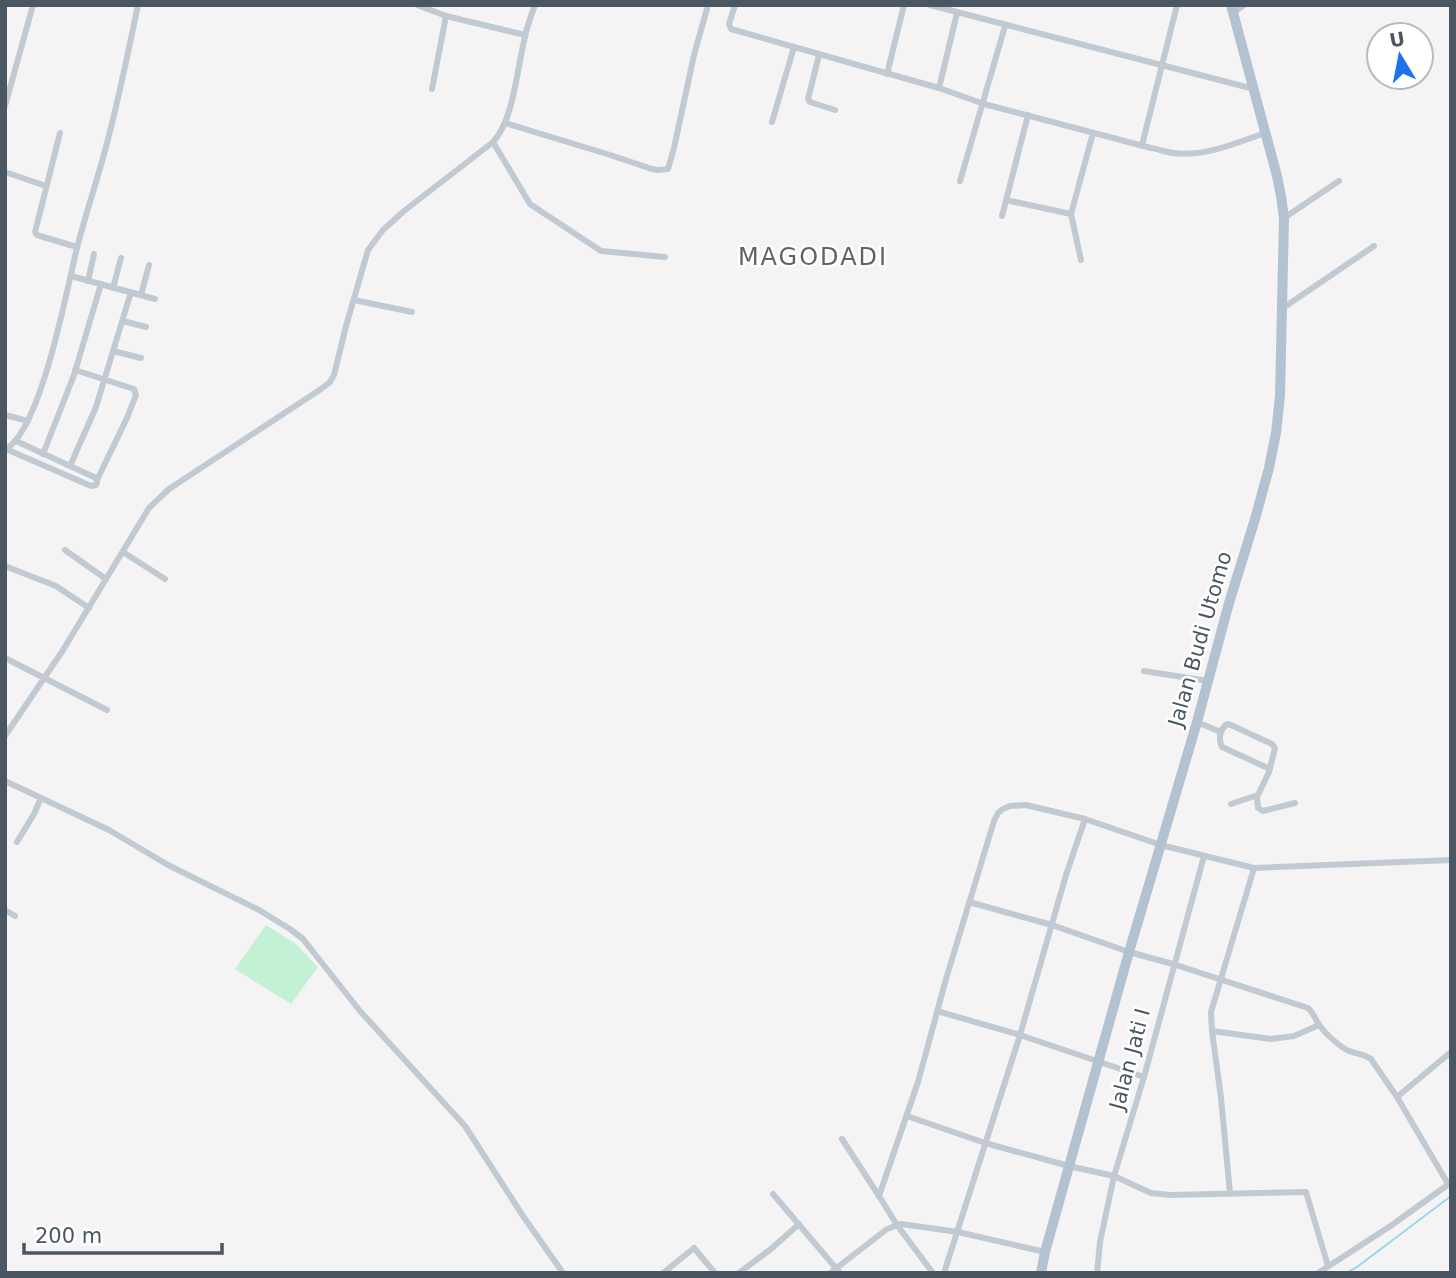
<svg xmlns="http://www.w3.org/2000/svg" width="1456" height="1278" font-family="'DejaVu Sans',sans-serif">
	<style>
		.green { fill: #c3f1d5 }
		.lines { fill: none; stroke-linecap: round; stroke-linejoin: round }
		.stream { stroke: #90daee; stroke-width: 2 }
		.minor { stroke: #c1cad2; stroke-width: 6 }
		.primary { stroke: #b3c2d1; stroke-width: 10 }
		.labels { text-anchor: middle; stroke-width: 5; stroke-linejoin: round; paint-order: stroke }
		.street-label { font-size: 21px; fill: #4a5661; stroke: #fff }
		.quarter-label { font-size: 24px; letter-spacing: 2px; fill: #5f6368; stroke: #fff }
	</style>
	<rect width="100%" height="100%" fill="#f5f3f3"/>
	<polygon class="green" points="266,925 296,944 318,967 291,1004 235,969"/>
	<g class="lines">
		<polyline class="stream" points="1346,1273 1357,1267 1451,1196"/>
		<g class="minor">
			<polyline points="417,5 446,16 525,35"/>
			<path d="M735 5 729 24 731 29 939 88 984 104 1151 148C1158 149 1166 152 1173 153 1205 157 1236 143 1265 133"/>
			<polyline points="930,5 1254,89"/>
			<polyline points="1233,13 1244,5"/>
			<polyline points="819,55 808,99 810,102 835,110"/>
			<polyline points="887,74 904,5"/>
			<polyline points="939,88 957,13"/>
			<polyline points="432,89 446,16"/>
			<polyline points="5,106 33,5"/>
			<polyline points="772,122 794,47"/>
			<polyline points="505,123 607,154 652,169 658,170 668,169 674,148 694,55 708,5"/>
			<polyline points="60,133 35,232 37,235 40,236 77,247"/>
			<polyline points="493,142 530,204 601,251 665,257"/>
			<polyline points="1142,145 1177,5"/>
			<polyline points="5,172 46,186"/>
			<polyline points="960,181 1005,26"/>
			<polyline points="1006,200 1071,214"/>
			<polyline points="1002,216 1028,115"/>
			<polyline points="1284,218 1339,181"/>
			<polyline points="1081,260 1071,214 1093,133"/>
			<polyline points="71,276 155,299"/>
			<polyline points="88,281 94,254"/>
			<polyline points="113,288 121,258"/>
			<polyline points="141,295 149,265"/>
			<polyline points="354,300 412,312"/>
			<polyline points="1283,308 1374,246"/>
			<polyline points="123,321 146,327"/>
			<polyline points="113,351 141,358"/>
			<polyline points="75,370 134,389 136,395 127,418 97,480"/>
			<polyline points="5,415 28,421"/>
			<path d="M6 449C42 428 67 287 78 244 88 206 101 169 110 131 121 89 129 47 138 5"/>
			<polyline points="6,449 91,486 96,485 97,482 96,478 16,441"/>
			<polyline points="43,454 74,375 101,284"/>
			<polyline points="70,466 96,407 131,292"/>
			<polyline points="65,550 106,579"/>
			<polyline points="123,552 165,579"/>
			<polyline points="5,566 56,586 89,608"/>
			<polyline points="5,658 107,710"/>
			<polyline points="1144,671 1208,681"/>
			<polyline points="1197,722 1221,732"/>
			<path d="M5 736 63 650 149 508 169 489 321 389 330 382 334 375 346 326 368 250 383 230 404 211 493 142C514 120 517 67 525 37 527 26 531 16 535 5"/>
			<polyline points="5,781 109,830 168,865 259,910 290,929 303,939 360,1011 465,1126 523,1216 563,1273"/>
			<polyline points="1257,797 1258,808 1263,811 1295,803"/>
			<path d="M1231 804 1258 795 1269 772 1275 748 1272 744 1231 725 1227 724C1220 729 1218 740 1222 747L1270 769"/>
			<polyline points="17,842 34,814 41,798"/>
			<path d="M969 902 1052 925 1129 952 1173 964 1308 1008C1314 1013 1315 1020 1320 1026 1326 1034 1337 1044 1345 1049 1353 1054 1363 1053 1371 1059L1397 1097 1448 1184"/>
			<polyline points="5,910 15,916"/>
			<polyline points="937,1011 1020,1035 1144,1077"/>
			<polyline points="1212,1031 1271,1039 1294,1036 1319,1025"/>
			<polyline points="1397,1097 1451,1052"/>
			<polyline points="907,1116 985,1143 1069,1166 1114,1176 1151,1193 1170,1195 1306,1192 1328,1266"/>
			<polyline points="842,1139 879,1196"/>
			<polyline points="1230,1193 1221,1098 1212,1031 1211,1012 1254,868"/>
			<polyline points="773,1194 840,1273"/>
			<polyline points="663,1273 694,1248 715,1273"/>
			<polyline points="739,1273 771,1249 799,1224"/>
			<polyline points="830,1273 887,1229 901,1224 958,1232 1045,1252"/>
			<polyline points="933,1273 897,1225 879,1196 918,1082 946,979 994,821 998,813 1003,809 1010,806 1026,805 1085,819 1161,845 1254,868 1451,860"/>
			<polyline points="944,1273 1020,1035 1066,875 1085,819"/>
			<polyline points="1097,1273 1100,1242 1114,1176 1144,1077 1204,856"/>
			<polyline points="1318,1273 1389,1227 1449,1184"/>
		</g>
		<polyline class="primary" points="1041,1273 1045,1252 1129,952 1197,722 1229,603 1255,519 1269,468 1276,433 1280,396 1284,218 1281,196 1277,176 1231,5"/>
	</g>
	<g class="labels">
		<g class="street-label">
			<text transform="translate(1200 639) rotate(-74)" y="7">Jalan Budi Utomo</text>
			<text transform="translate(1130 1059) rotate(-75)" y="7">Jalan Jati I</text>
		</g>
		<g class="quarter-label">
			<text x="813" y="265">MAGODADI</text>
		</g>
	</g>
	<rect width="1456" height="1278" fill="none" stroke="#4a5661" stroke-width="14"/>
	<g transform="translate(1400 56) rotate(350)"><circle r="33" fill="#ffffff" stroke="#b7bbc0" stroke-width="2"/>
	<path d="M0-5L12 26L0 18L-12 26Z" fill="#1a73e8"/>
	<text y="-10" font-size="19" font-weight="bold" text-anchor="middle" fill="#4a5661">U</text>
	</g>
	<path d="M24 1243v10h198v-10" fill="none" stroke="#4a5661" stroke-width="3.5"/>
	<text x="35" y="1243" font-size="21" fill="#4a5661" stroke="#ffffff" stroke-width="5" paint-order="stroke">200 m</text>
</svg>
